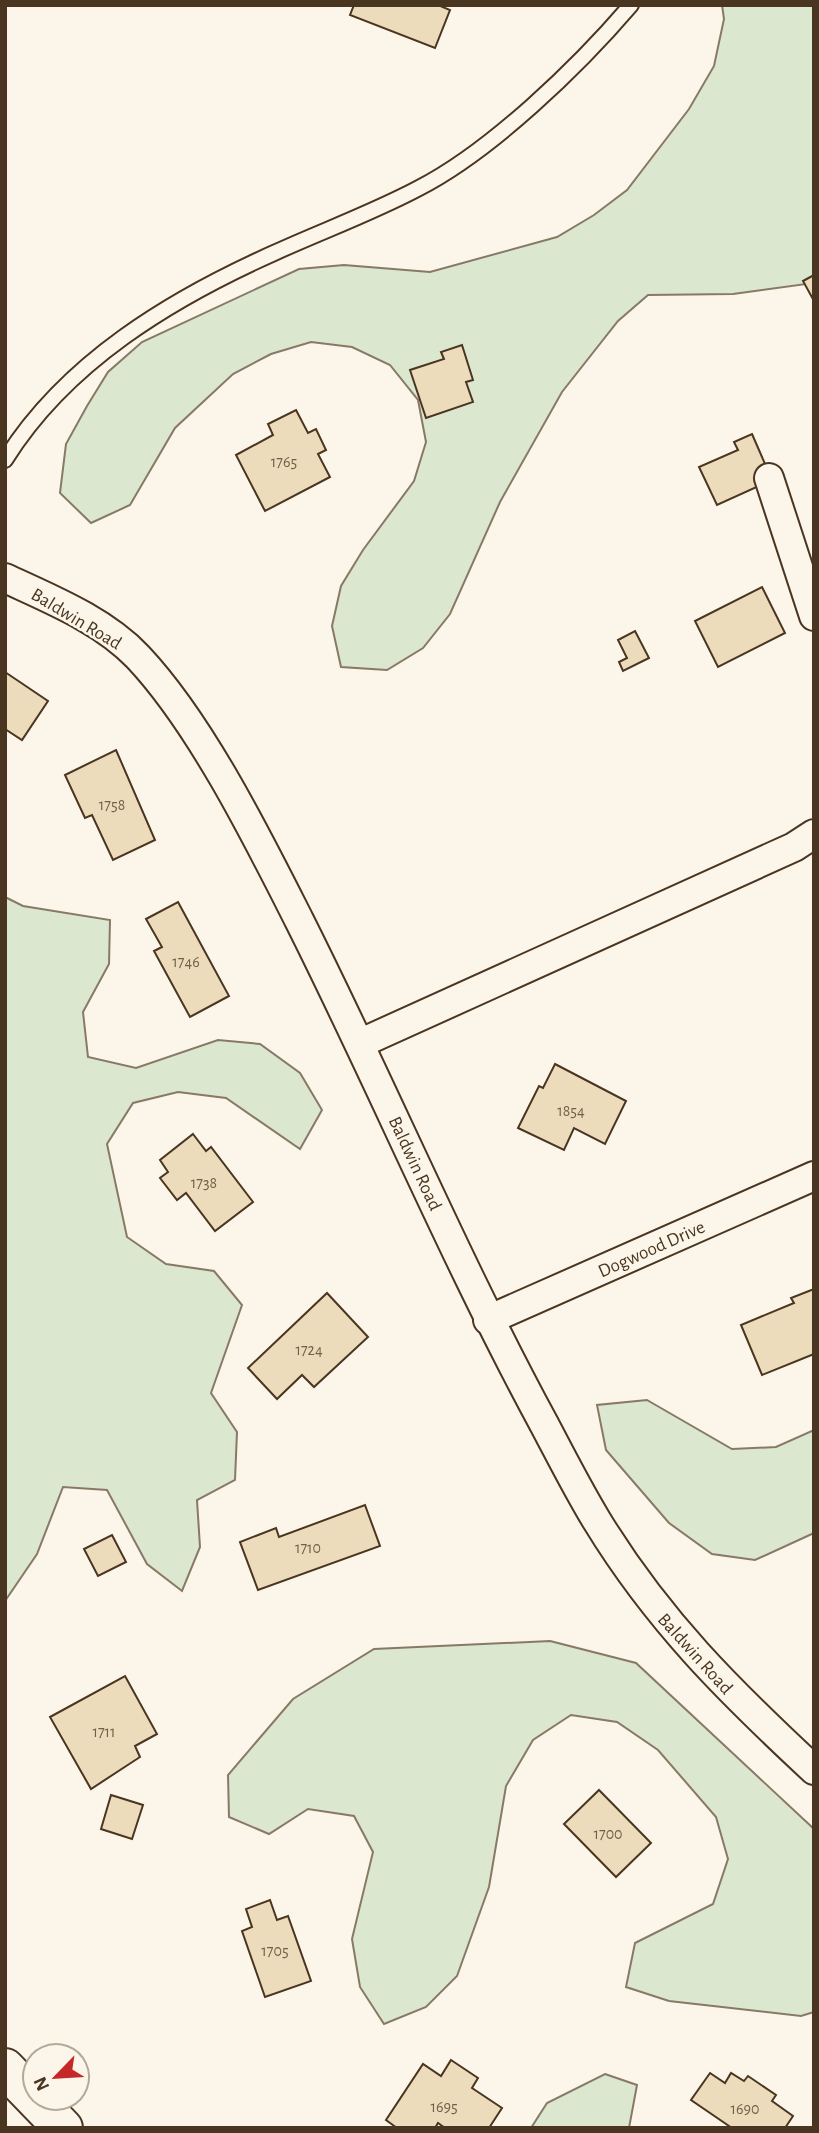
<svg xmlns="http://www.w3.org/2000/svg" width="819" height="2133" font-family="'Alegreya Sans',sans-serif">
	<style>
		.green { fill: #dce7d0; stroke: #887966; stroke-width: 2 }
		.building { fill: #ecdcbc; stroke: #4a3520; stroke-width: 2 }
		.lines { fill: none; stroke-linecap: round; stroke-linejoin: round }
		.lane-casing { stroke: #4a3520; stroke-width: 18 }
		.street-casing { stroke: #4a3520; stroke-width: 32 }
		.secondary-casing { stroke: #4a3520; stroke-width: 42 }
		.lane { stroke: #fbf6e9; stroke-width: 14 }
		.street { stroke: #fbf6e9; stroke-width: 28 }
		.secondary { stroke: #fbf6e9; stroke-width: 38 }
		.labels { text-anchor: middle; stroke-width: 5; stroke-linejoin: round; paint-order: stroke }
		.number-label { font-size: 16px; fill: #725f47 }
		.street-label { font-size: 19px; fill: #4a3520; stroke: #fbf6e9 }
	</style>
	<rect width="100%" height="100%" fill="#fbf6e9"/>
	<g class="green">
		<polygon points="722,5 814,5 814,283 733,294 648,295 618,321 562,392 500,502 450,614 423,648 387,670 341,667 332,626 341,586 363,550 414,481 426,442 418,400 390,365 352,347 311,342 271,354 233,374 175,428 130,505 91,523 60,493 66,444 87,406 108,372 142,342 299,269 344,265 430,272 557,237 594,215 627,190 689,109 714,66 724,19"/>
		<polygon points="5,897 23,906 110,920 109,964 83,1012 88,1057 136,1068 218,1040 260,1044 300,1073 322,1110 300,1149 226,1098 178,1092 133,1103 107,1144 127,1237 166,1264 214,1271 242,1305 211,1393 237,1432 235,1480 197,1500 200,1547 182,1591 147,1564 107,1490 63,1487 37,1554 5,1601"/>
		<polygon points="647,1400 732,1449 776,1447 814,1430 814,1533 755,1560 712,1554 669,1523 606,1450 597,1405"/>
		<polygon points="550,1641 636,1663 814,1829 814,2012 801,2016 669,2001 626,1987 635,1943 713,1904 728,1859 716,1817 658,1750 617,1722 571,1715 533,1740 506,1786 489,1887 457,1976 426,2007 384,2024 360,1987 352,1939 373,1852 354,1816 308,1809 269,1834 229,1817 228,1775 293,1699 374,1649"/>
		<polygon points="605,2074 637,2085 629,2128 531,2128 547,2103"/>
	</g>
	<g class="building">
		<polygon points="354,5 438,5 450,10 435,48 350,15"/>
		<polygon points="814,275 814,301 803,281"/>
		<polygon points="462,345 473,380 466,382 473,402 426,418 410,370 444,359 441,352"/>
		<polygon points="296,410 308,433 316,429 326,450 318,454 330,477 265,511 236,455 273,435 268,424"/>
		<polygon points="752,434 772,480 717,505 699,467 738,450 734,442"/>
		<polygon points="762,587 785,633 718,667 695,621"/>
		<polygon points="635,631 649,658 623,671 619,662 627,658 618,640"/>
		<polygon points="5,672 48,701 22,740 5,729"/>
		<polygon points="116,750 155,840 113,860 92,815 85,818 65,775"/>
		<polygon points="178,902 229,996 190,1017 154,951 162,947 146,919"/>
		<polygon points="555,1064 626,1101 605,1144 574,1128 564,1150 518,1128 539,1086 543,1088"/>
		<polygon points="193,1134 206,1151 211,1147 253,1202 215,1231 186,1193 177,1200 160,1178 168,1172 160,1160"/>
		<polygon points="814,1289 814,1354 762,1375 741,1325 794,1303 791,1298"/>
		<polygon points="327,1293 368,1337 314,1387 302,1375 277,1399 248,1368"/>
		<polygon points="365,1505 380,1546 258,1590 240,1542 276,1528 279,1537"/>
		<polygon points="112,1535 126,1562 98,1576 84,1549"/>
		<polygon points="125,1676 157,1734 135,1746 140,1757 91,1789 50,1717"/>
		<polygon points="599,1790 651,1843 616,1877 564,1824"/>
		<polygon points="111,1795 143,1805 132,1839 101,1829"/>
		<polygon points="270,1900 277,1920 288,1916 311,1981 265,1997 242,1931 252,1927 246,1909"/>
		<polygon points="451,2060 478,2078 472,2088 502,2108 489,2128 445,2128 438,2123 435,2128 397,2128 386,2120 423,2064 441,2076"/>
		<polygon points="710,2073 725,2083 731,2073 744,2081 748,2076 776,2095 772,2101 793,2116 785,2128 732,2128 691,2100"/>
	</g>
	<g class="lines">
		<defs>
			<path id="lane" d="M5 460C66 362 171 299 274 253 322 231 372 213 419 188 491 151 578 67 631 5"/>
			<g id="street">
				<polyline points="769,478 814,616"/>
				<path d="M5 578C50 599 103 620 138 657 201 724 257 837 299 920 383 1087 455 1260 544 1424 561 1456 578 1490 597 1521 658 1621 729 1691 814 1770"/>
				<polyline points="361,1043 794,847 814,834"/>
				<polyline points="488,1320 814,1176"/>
			</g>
			<polyline id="secondary" points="5,2068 63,2128"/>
		</defs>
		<use href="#lane" class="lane-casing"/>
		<use href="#street" class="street-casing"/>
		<use href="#secondary" class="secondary-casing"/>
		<use href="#lane" class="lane"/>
		<use href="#street" class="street"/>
		<use href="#secondary" class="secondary"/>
	</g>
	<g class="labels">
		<g class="number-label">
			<text x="284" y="467">1765</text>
			<text x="112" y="810">1758</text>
			<text x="186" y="967">1746</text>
			<text x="571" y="1116">1854</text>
			<text x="204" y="1188">1738</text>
			<text x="309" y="1355">1724</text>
			<text x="308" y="1553">1710</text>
			<text x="104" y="1737">1711</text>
			<text x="608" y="1839">1700</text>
			<text x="275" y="1956">1705</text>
			<text x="444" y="2112">1695</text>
			<text x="745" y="2114">1690</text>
		</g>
		<g class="street-label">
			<text transform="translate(77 618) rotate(31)" y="7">Baldwin Road</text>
			<text transform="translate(416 1163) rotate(65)" y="7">Baldwin Road</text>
			<text transform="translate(651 1248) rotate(-24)" y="7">Dogwood Drive</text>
			<text transform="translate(696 1653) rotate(48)" y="7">Baldwin Road</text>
		</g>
	</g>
	<rect width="819" height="2133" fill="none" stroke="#4a3520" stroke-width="14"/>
	<g transform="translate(56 2077) rotate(245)"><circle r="33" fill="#fbf6e9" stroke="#b4a999" stroke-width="2"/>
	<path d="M0-5L12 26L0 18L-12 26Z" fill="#c62828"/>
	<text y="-10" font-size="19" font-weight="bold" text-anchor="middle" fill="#4a3520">N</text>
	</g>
</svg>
